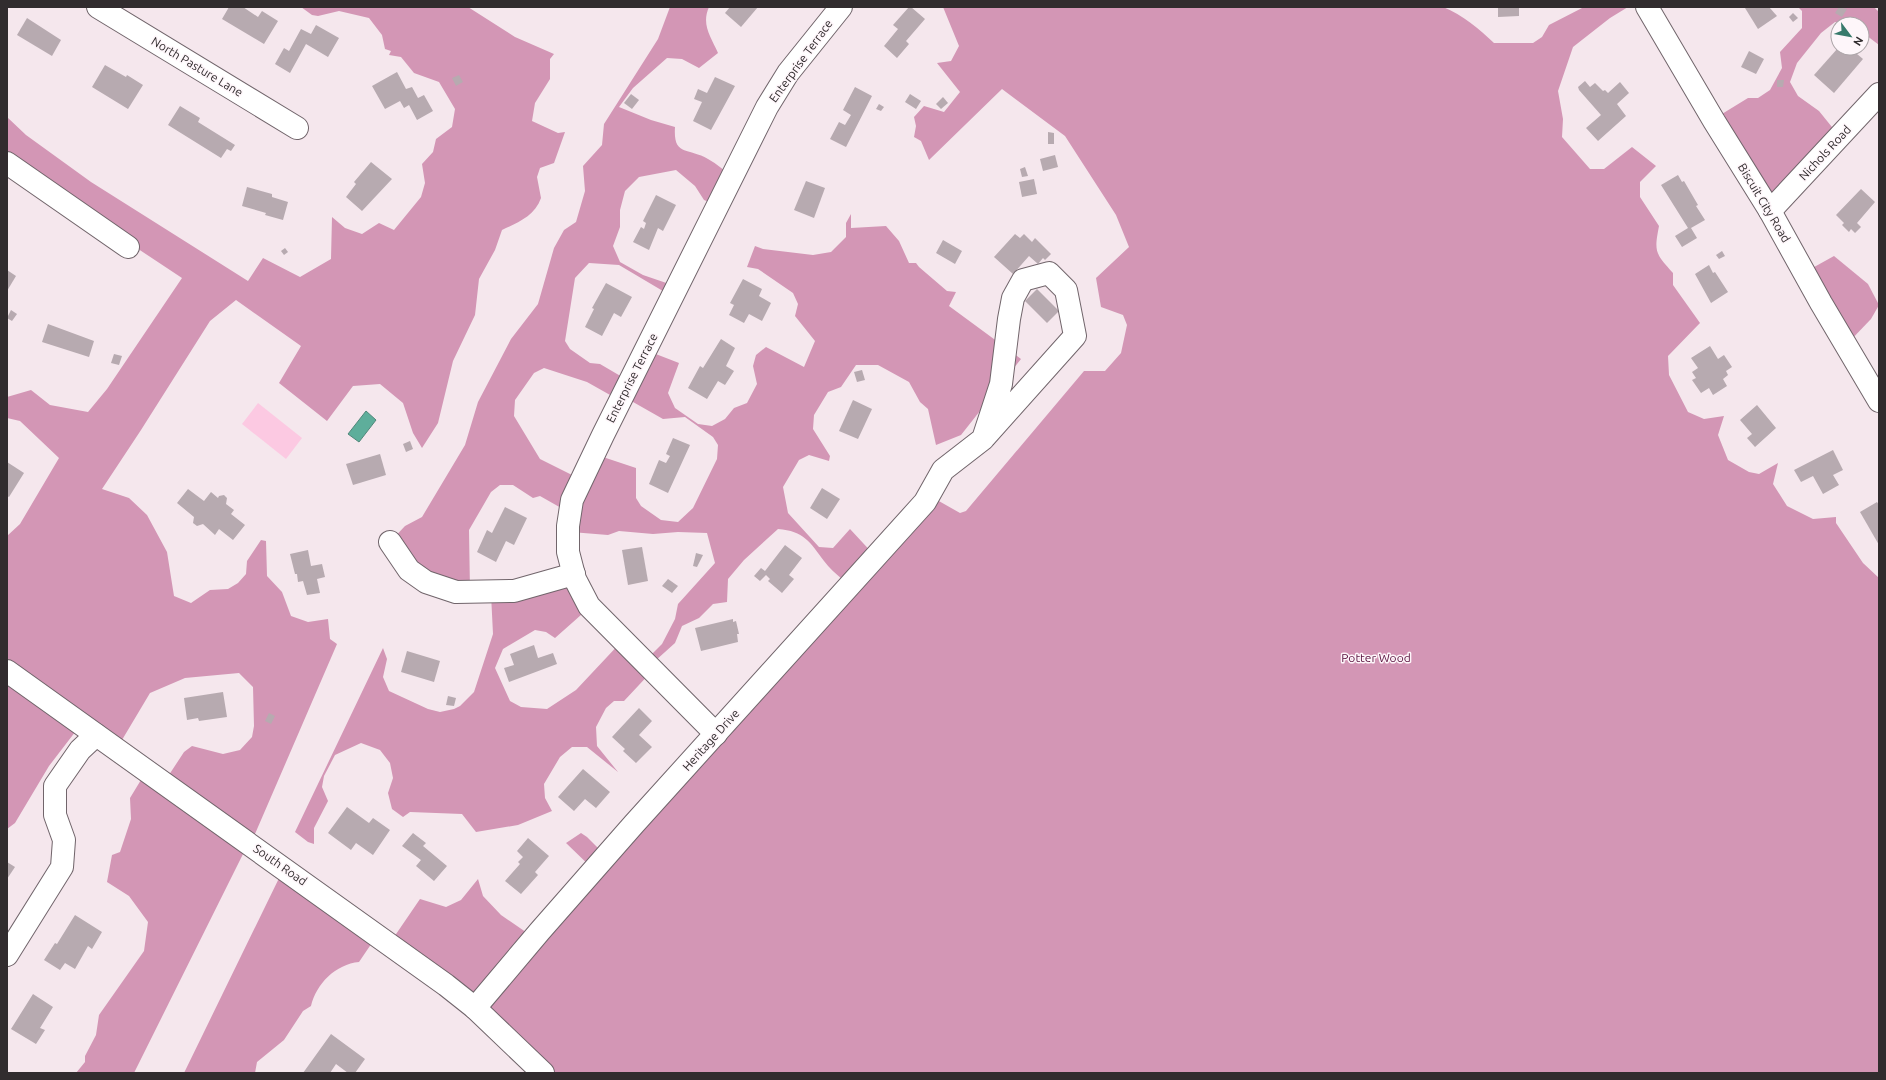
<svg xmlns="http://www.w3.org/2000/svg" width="1886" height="1080" font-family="Ubuntu,sans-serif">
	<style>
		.green { fill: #fcc9e2 }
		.forest { fill: #d396b5; fill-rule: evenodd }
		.water { fill: #5eae9b; stroke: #50877a }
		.building { fill: #b7aab0 }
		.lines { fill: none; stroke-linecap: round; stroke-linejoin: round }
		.minor-casing { stroke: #71656b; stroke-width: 24 }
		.minor { stroke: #fff; stroke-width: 22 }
		.labels { text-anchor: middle; stroke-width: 3; stroke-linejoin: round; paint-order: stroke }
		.street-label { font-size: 12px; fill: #312c2e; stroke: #fef6fa }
		.park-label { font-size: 12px; fill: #59113e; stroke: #fef6fa }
	</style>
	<rect width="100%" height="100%" fill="#f5e7ed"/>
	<polygon class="green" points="258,403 302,438 286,459 242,424"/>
	<g class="forest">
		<path d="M301 7H468L515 37 554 54 550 59V79L535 103 532 121 558 133 565 132 554 163 540 168 537 177 541 198C535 216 517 223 502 230L495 250 479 279 475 315 453 361 438 423 422 448 413 433 403 403 380 384 353 386 327 421 279 383 301 346 236 300 210 321 141 430 102 489 129 498 147 515 167 552 174 596 191 603 210 590 228 589 238 583 246 574 247 561 261 540 266 541 267 576 282 592 291 616 308 622 328 619 330 639 337 644 252 841 247 846 134 1073H76L85 1062V1056L96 1035 99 1015 144 951 148 922 129 896 107 882 112 855 120 852 131 819 130 798 147 770 165 781 184 752 192 746 223 754 240 750 252 737 254 726 253 687 239 673 185 678 150 693 119 745 82 723 49 766 15 823 7 829V536L20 524 59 458 20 421 7 418V397L31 390 50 405 88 412 107 389 182 278 7 162V117L26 135 91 182 248 281 263 258 300 277 331 259 332 217 345 228 362 234 379 223 394 230 421 197 425 183 422 164 433 152 436 139 452 127 455 109 439 82 414 73 401 57 389 55 391 51 385 49 382 35 369 18 339 11 318 16 312 15Z"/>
		<path d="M670 7H709C701 25 711 37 718 53L699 68 682 59 667 58 633 88 619 107 651 120 675 127C673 157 688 147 708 159 717 164 725 171 733 177L719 206 704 200 695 186 676 170 639 177 625 191 620 210V227L613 246 620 262 643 275 678 287 673 297 619 265 589 263 575 278 565 341 570 349 590 363 600 364 629 381 648 351 679 363 668 393 675 408 698 424 712 426 725 419 734 408 747 403 757 384 753 366 756 355 766 347 804 367 815 341 795 316 798 304 793 293 758 269 747 267 755 246 763 249 813 255 831 252 846 237V223L851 214V228L886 226 899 241 909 263H916L919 267 947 291 956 292 949 306 1021 359 961 435 936 445 928 409 920 402 909 382 878 365H856L841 387 828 392 814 415 813 429 830 456 829 461 809 455 799 460 783 487 788 513 819 547 833 548 850 529 876 557 930 496 960 513 966 511 1084 371H1105L1121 353 1127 325 1123 315 1101 307 1096 278 1129 247 1116 215 1065 136 1002 89 929 160 921 141 914 137 916 126 914 117 924 106 944 112 960 92 937 63 951 61 959 46 943 7H1443C1463 15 1479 29 1494 43H1533L1542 37 1549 25 1584 7H1628L1610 18 1573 47 1558 91 1563 119 1562 137 1590 169H1604L1632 147 1656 166 1640 182V197L1659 226C1654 252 1655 253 1673 273V285L1700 323 1668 356 1669 375 1688 412 1704 419 1724 416 1718 435 1728 460 1749 472 1759 474 1778 463 1773 484 1787 506 1813 519 1836 517V523L1863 563 1879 578V1073H542L392 940 420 899 446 907 461 900 478 879 483 896 501 915 533 937 595 871 566 843 581 833 587 837 605 855 842 579C836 574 829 568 824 561 810 542 804 531 778 529L744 560 728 579 727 602 713 604 699 618 682 626 675 643 655 661 653 670 624 701H614L606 708 596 727 597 746 618 772 587 747H572L560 757 544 784 545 798 552 811 518 825 476 832 462 814 410 812 403 817 392 809 388 793 393 778 390 763 380 750 361 743 335 755 324 776 322 787 328 801 314 828V844L308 842 295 832 383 648 387 659 383 677 389 691 428 709 440 712 454 709 460 706 474 692 493 634 491 594 570 575 590 607 555 638 546 632 535 630 503 649 495 668 510 701 521 707 547 709 576 690 622 641 646 660 662 644 675 619 678 604 715 563 707 533 678 532 653 534 619 531 608 535 571 532 570 513 540 496 533 498 513 485H500L491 492 469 530 470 591 428 582 390 542 405 526 422 517 465 445 478 402 511 339 538 304 554 248 564 230 576 222 585 191 583 166 602 145 604 124 658 39ZM544 368 587 382 619 400 626 398 663 419 685 417 713 437 718 445 717 459 693 508 678 522 661 520 641 506 636 498V468L597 455 582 480 540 459 514 416 515 400 534 373Z"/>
		<polygon points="1798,7 1874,7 1879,12 1879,45 1862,32 1862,24 1835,22 1821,33 1797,63 1790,82 1798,96 1819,111 1840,137 1775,208 1717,117 1748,98 1758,98 1770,90 1782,68 1780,52 1802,28 1802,11"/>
		<polygon points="1834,256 1868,284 1879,305 1871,319 1848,343 1807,271"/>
		<path d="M283 870 378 934 359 962C336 964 316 984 311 1006L303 1011 284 1040 257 1062 255 1073H184Z"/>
	</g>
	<polygon class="water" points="366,411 376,420 359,442 348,434"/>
	<g class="building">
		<polygon points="229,7 243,7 258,17 262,11 278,21 264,44 222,19"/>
		<polygon points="730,7 758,7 741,27 725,13"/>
		<polygon points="909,7 911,7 925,19 906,41 909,44 897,58 884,46 898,29 893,25"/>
		<polygon points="1498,7 1519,7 1519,16 1498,17"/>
		<polygon points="1747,7 1769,7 1777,16 1758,29 1745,8"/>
		<polygon points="1839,7 1847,9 1842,17 1835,13"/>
		<polygon points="1793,13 1798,18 1793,22 1789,17"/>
		<polygon points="27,18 61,40 52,56 17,35"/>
		<polygon points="316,25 339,38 328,57 306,44 290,73 275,64 284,48 289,51 301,29 311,34"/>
		<polygon points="1838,48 1850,48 1863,59 1834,93 1814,75"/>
		<polygon points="1749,51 1764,59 1756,74 1741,67"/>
		<polygon points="105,65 126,77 127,75 143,85 128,109 92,87"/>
		<polygon points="397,72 406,89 412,87 418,98 424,95 433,111 417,120 409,105 404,108 400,101 385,109 372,86"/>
		<polygon points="459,75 463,82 456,86 452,78"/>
		<polygon points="715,77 735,86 711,130 693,121 702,102 694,99 698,89 707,93"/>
		<polygon points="1777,80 1784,80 1783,87 1777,87"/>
		<polygon points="1585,81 1590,87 1595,83 1603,91 1605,90 1608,93 1620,82 1629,93 1617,104 1626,116 1598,141 1586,128 1601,115 1579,90 1578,87"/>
		<polygon points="855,87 872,96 846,147 830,139 839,122 845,125 851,115 843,110"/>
		<polygon points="631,94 639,100 632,109 624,103"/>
		<polygon points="910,94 921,101 916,109 905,102"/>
		<polygon points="943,97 948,103 941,109 936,104"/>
		<polygon points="879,104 884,107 881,111 876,109"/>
		<polygon points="180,106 200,118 198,122 235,145 231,151 227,149 221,158 168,125"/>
		<polygon points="1048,132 1054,133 1054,144 1048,144"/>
		<polygon points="1055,155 1058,167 1043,171 1040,159"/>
		<polygon points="371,162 392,179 362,211 346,197 356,184 354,182"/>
		<polygon points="1025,167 1028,176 1022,177 1020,169"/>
		<polygon points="1678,175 1682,182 1684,181 1698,205 1696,206 1705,220 1691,228 1697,238 1682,247 1675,236 1688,228 1661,185"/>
		<polygon points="1034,179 1037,194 1022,197 1019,182"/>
		<polygon points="806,181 825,188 814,218 794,210"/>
		<polygon points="247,187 272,194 272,197 288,202 283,220 265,215 266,213 242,206"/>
		<polygon points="1861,189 1875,202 1857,223 1861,227 1855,233 1851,229 1849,232 1842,225 1844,223 1836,215"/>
		<polygon points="656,195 676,205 663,231 658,228 649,250 633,242 641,227 644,229 646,223 643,221"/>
		<polygon points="1015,234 1020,238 1024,234 1032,242 1035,238 1051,254 1045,260 1043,258 1038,264 1029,256 1013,274 994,257"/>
		<polygon points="943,240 962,251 955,264 936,253"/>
		<polygon points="285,248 288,252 284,255 281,251"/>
		<polygon points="1722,251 1725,256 1719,259 1716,255"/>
		<polygon points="1709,265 1713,273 1715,272 1728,292 1711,303 1695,274"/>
		<polygon points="7,270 16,276 7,291"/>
		<polygon points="743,279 762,289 759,296 771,303 762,321 749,314 744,323 729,315 734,305 730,303"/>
		<polygon points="606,283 632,297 621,317 614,313 602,336 585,327 594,309 592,308"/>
		<polygon points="1037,289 1059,311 1047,323 1025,301"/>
		<polygon points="11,310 17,314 12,321 7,318"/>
		<polygon points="48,324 94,341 89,357 42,342"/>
		<polygon points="721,339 735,348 726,366 734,371 725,385 718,381 707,399 688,388 700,366 703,368"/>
		<polygon points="1710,346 1718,359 1724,355 1732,367 1726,371 1728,375 1723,379 1727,386 1713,395 1709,388 1701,393 1692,380 1696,378 1692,372 1698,368 1691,358"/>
		<polygon points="114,354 122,356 119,365 111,363"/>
		<polygon points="862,370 865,380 857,382 854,372"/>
		<polygon points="853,400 872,409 858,439 839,431"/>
		<polygon points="1757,405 1776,428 1755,447 1747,438 1752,434 1740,420"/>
		<polygon points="673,438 690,445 668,493 649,484 659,460 666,463 670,456 666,454"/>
		<polygon points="410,441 413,449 406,452 403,444"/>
		<polygon points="1833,450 1843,470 1833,475 1839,485 1823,494 1813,476 1801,482 1794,470"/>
		<polygon points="380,454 386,475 353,485 346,464"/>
		<polygon points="7,462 24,473 9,497 7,496"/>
		<polygon points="822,488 840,499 827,519 810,508"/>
		<polygon points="188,489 204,501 211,492 218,498 219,496 224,495 227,498 226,504 234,510 231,514 245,525 233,540 219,529 215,535 203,524 197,526 193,523 194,517 177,503"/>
		<polygon points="1877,502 1879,505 1879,545 1860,512"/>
		<polygon points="505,507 527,518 514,545 506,541 496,562 477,552 487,530 492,533"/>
		<polygon points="785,545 802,558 789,575 794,579 782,593 768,581 770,579 766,575 760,581 754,576 761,568 765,571"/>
		<polygon points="642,547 648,581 628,585 622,550"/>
		<polygon points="308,550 311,566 322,564 325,577 317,579 320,593 307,595 303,581 298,582 297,574 295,574 290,554"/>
		<polygon points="696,553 703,555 697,567 693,566"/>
		<polygon points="668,579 678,586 672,593 662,586"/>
		<polygon points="733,619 733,622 736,621 739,634 737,634 738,642 701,651 695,628"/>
		<polygon points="534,645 538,658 553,653 557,664 509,682 504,668 514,665 510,654"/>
		<polygon points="407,651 440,661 434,682 401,672"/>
		<polygon points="223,692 227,717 199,721 198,718 187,720 184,698"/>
		<polygon points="448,696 456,698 454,706 446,705"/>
		<polygon points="639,708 652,721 639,735 652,747 636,763 623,751 625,749 612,737"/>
		<polygon points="269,713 275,716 271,724 265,721"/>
		<polygon points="583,769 610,792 596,808 585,799 574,811 558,797"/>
		<polygon points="347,807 369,823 373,818 390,830 373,855 356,843 351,850 328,833"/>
		<polygon points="413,833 426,843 423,846 447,866 434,881 416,866 421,860 402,846"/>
		<polygon points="528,838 549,856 535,872 538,875 521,894 505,881 520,864 518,862 523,857 517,851"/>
		<polygon points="7,862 15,867 7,879"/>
		<polygon points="75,915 102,932 92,949 88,946 75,969 65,963 60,970 44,960 55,943 57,944"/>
		<polygon points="33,994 53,1007 40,1028 45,1030 36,1044 11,1029"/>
		<polygon points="331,1034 365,1059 355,1073 348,1073 336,1064 330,1073 303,1073"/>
	</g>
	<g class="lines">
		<defs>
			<g id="minor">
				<polyline points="98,7 297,128"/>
				<polyline points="1647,7 1714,121 1770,211 1821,303 1879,401"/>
				<polyline points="7,163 128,247"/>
				<polyline points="1770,211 1879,94"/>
				<polyline points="390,542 409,570 426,582 456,592 514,591 574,574"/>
				<polyline points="7,671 446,985 475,1008 543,1073"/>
				<polyline points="716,734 589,606 575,579 568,552 568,526 572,500 603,435 767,107 788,73 841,7"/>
				<polyline points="7,955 62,867 64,840 55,815 55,786 80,750 96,735"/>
				<polyline points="475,1008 540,931 634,824 925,502 943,470 983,439 1075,336 1066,290 1049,273 1023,280 1013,298 1009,319 1001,384 983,439"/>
			</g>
		</defs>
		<use href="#minor" class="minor-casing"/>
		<use href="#minor" class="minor"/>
	</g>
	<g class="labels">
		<g class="street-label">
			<text transform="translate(801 61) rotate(-54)" y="4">Enterprise Terrace</text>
			<text transform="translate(197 67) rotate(31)" y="4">North Pasture Lane</text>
			<text transform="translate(1825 153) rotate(-47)" y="4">Nichols Road</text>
			<text transform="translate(1764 203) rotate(59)" y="4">Biscuit City Road</text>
			<text transform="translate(632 378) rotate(-63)" y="4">Enterprise Terrace</text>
			<text transform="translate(711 740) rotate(-48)" y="4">Heritage Drive</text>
			<text transform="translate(280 865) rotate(35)" y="4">South Road</text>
		</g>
		<g class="park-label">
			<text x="1376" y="662">Potter Wood</text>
		</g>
	</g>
	<rect width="1886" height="1080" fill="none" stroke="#312c2e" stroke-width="16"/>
	<g transform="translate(1850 36) rotate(122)"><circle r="19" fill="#fef6fa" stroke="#aca5a8"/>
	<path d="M0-3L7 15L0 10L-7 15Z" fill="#387a6c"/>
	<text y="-6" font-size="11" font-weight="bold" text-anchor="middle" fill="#312c2e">N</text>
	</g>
</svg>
